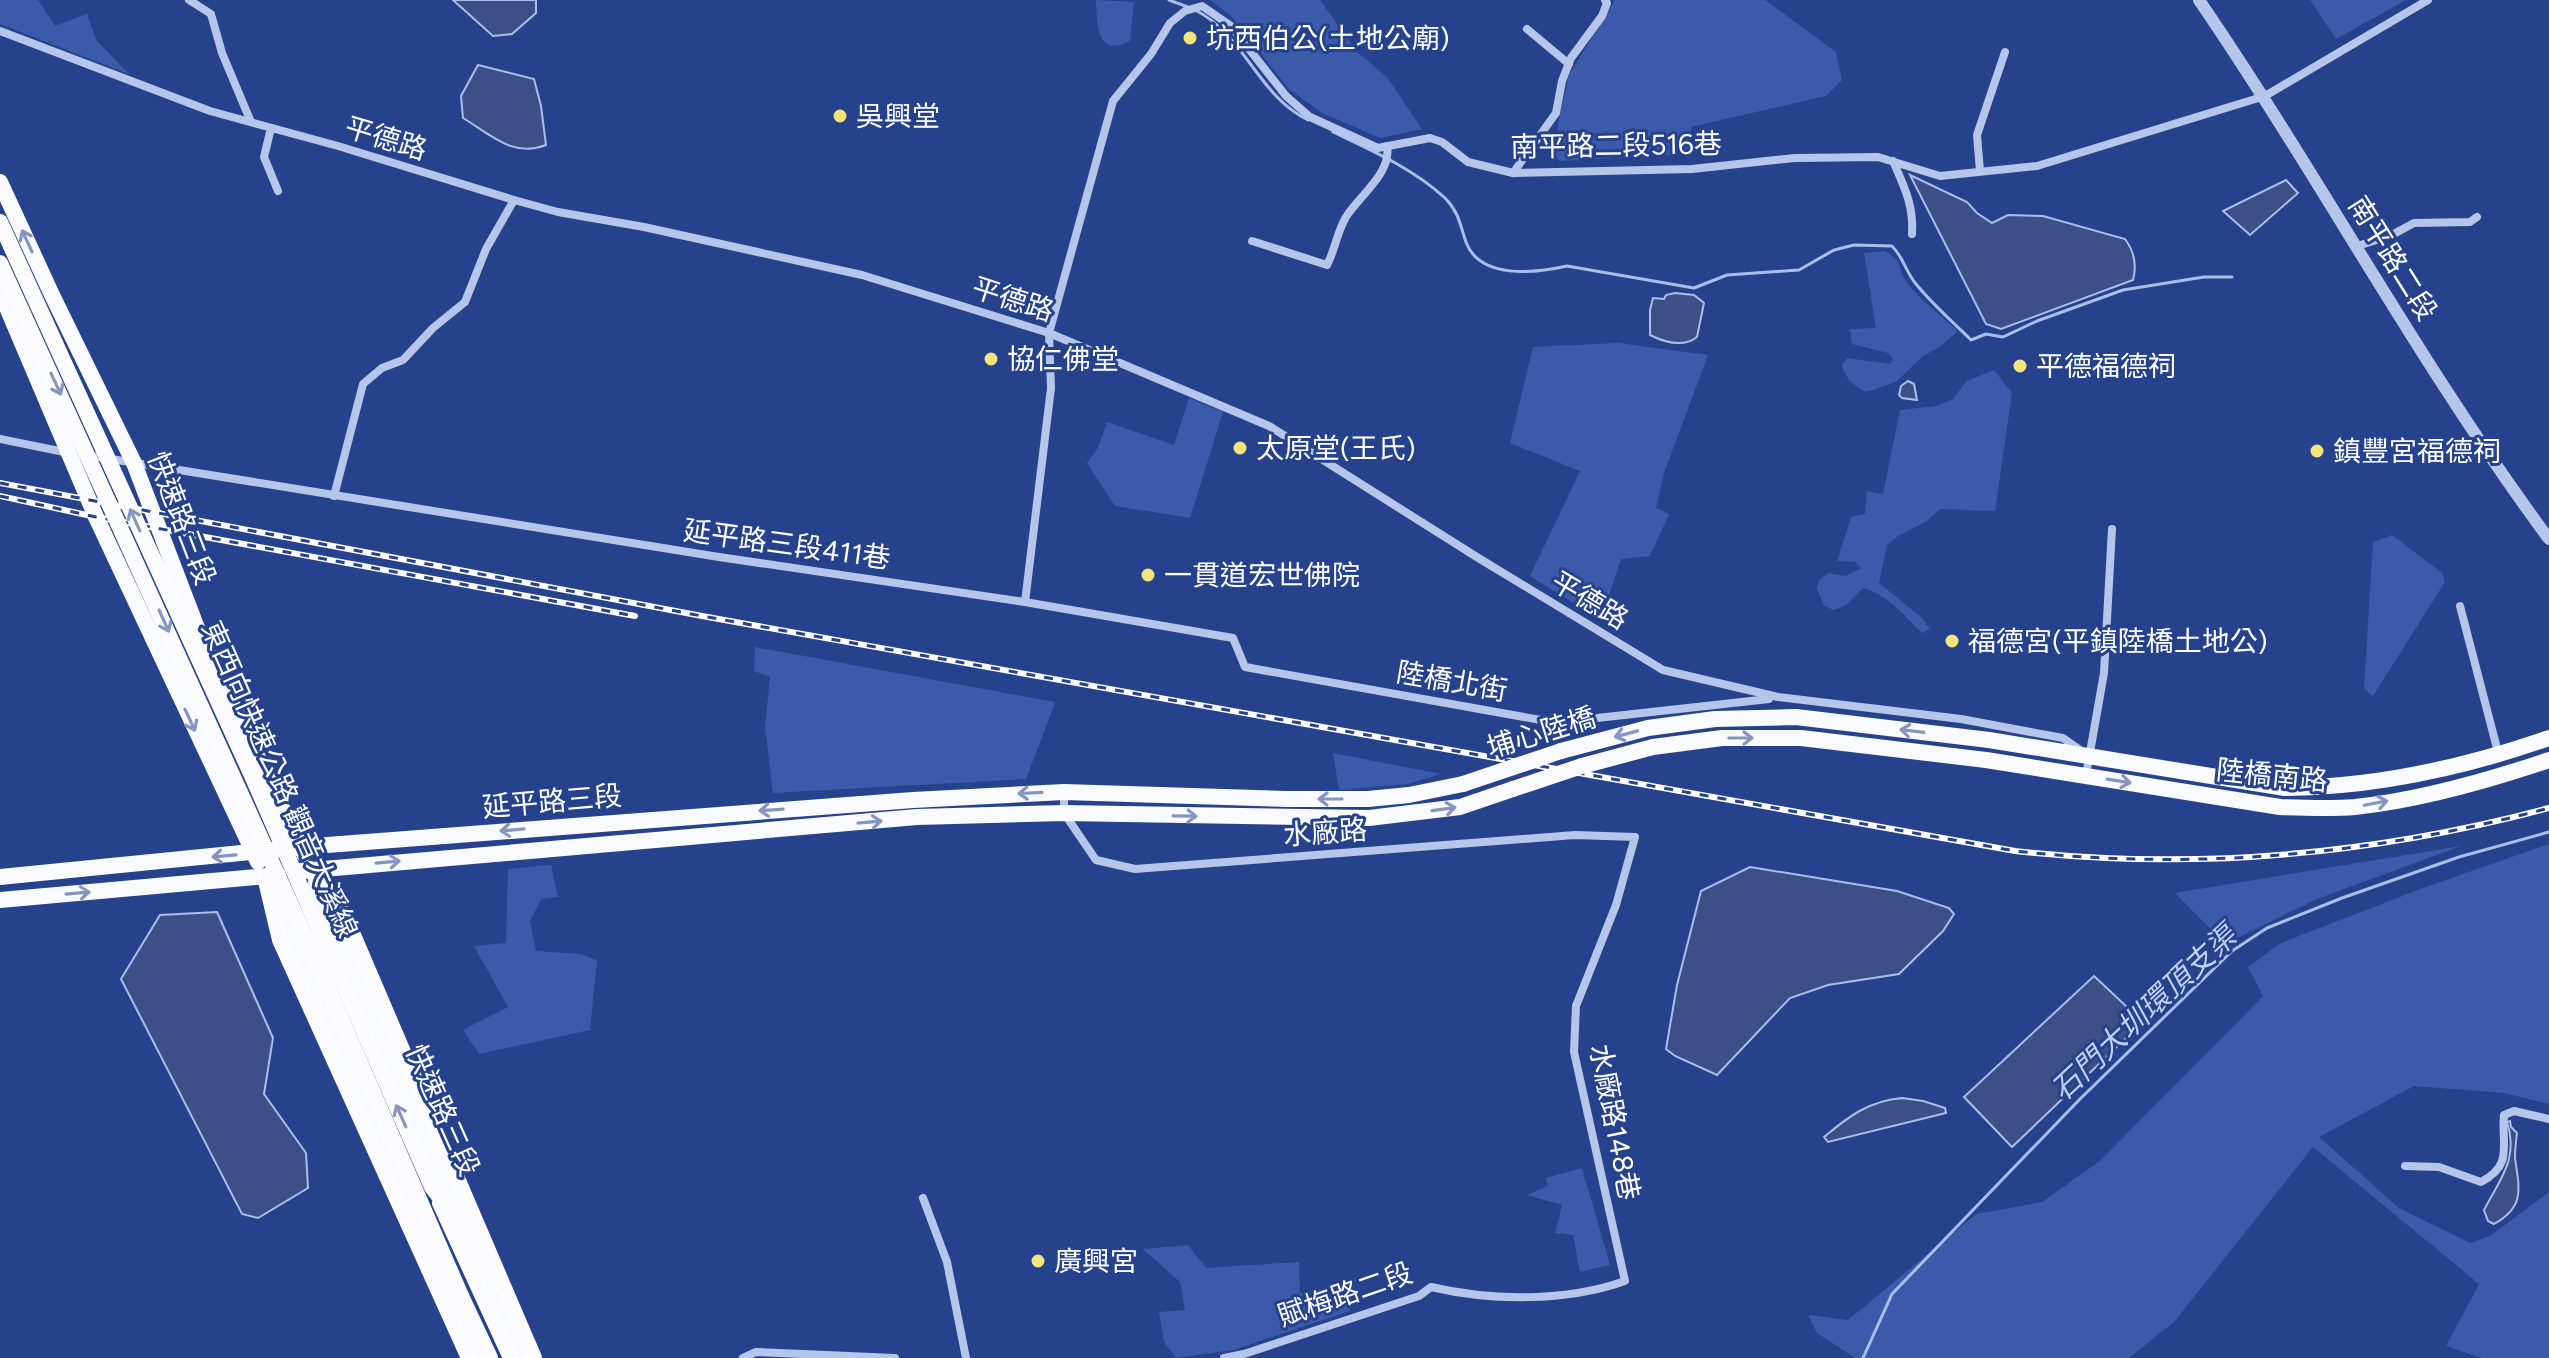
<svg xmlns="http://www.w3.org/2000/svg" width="2549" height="1358" font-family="Figtree,'Noto Sans TC',sans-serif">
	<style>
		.green { fill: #3b5aa9 }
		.water { fill: #3c5087; stroke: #aabdeb; stroke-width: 2 }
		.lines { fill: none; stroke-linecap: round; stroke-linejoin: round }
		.stream { stroke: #aabdeb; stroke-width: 3 }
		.minor { stroke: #b6c5ea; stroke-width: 8 }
		.tertiary { stroke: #b6c5ea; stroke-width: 12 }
		.primary { stroke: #f9fafe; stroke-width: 16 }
		.trunk { stroke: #fcfcfe; stroke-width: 16 }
		.rail-casing { stroke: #fff; stroke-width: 6 }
		.rail { stroke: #26428c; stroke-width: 3; stroke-dasharray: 9; stroke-linecap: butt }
		.primary-bridge { stroke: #f9fafe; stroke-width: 16 }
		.trunk-bridge { stroke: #fcfcfe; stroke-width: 16 }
		.oneway { stroke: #8595bf }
		.oneway2 { stroke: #8696bf }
		.poi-dot { fill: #f3e57b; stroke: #26428c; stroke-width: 3 }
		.labels { text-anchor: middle; stroke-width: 6; stroke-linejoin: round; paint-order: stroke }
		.poi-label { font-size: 28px; fill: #fff; stroke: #26428c; text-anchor: start }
		.street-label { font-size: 28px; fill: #fff; stroke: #26428c }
		.water-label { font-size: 30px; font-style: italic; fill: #c1cff1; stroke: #26428c }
	</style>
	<rect width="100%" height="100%" fill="#26428c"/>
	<g class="green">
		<polygon points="0,0 38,0 55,26 87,14 96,40 129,74 0,24"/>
		<path d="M1096 0 1134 2 1130 41C1096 59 1097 23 1096 0Z"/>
		<polygon points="1210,0 1320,0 1357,52 1387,77 1422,129 1380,138 1322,113 1289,89 1231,16"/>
		<polygon points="1615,0 1765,0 1836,52 1842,80 1826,96 1691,127 1690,154 1561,161 1555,158 1558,123 1569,75"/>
		<polygon points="2310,0 2406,0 2336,39"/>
		<path d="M1885 251C1903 261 1897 267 1906 281 1917 298 1943 317 1958 331L1938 348 1923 356 1896 382 1866 392C1855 387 1845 378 1842 365L1847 358 1890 364 1893 359 1888 353 1852 344 1850 329 1876 328 1864 253Z"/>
		<polygon points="1618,343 1708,355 1664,473 1656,508 1669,514 1650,556 1621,559 1601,620 1530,576 1580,471 1510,443 1533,347"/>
		<path d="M1994 370 2012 393 1995 511 1940 509 1927 521 1898 536 1887 545 1879 583 1922 618 1930 629 1922 633C1905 616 1887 594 1863 588L1846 605 1834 610 1824 606 1817 588 1819 580 1828 573 1846 576 1861 568 1855 562 1837 561 1851 517 1865 514 1867 491 1883 494 1900 410 1936 406 1952 400 1967 381Z"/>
		<polygon points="1189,398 1223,412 1190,518 1115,506 1087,463 1098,448 1107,422 1174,445"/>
		<polygon points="2392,535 2442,573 2445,582 2373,696 2364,689 2373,542"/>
		<polygon points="755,647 1055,702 1055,703 1026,779 773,793 765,727 770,677 754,671"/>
		<polygon points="1333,753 1441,774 1407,784 1339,790"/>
		<polygon points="2549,844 2549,1104 2504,1093 2414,1086 2319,1137 2399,1208 2470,1243 2490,1236 2549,1192 2549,1358 2482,1358 2446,1346 2479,1284 2313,1147 2174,1322 2129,1358 1855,1358 1817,1333 1808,1315 1848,1320 1976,1214 2042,1202 2101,1160 2263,996 2248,967 2281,943 2423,888"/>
		<polygon points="2461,846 2317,899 2225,944 2175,893"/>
		<polygon points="551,865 558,897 541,899 530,921 536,951 580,954 597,960 590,1030 479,1054 463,1030 508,1007 474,946 506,943 508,869"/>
		<polygon points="1582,1168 1610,1265 1580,1272 1573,1235 1555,1233 1562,1205 1527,1195 1548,1186 1546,1178"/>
		<polygon points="1188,1245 1206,1268 1299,1262 1300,1293 1340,1288 1350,1311 1233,1350 1176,1358 1164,1342 1159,1312 1185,1310 1180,1282 1143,1249"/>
	</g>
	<g class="water">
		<polygon points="453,0 536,0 536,13 512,34 493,36"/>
		<path d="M478 65 534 79 541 106 546 145C513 158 491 135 463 118L461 96Z"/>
		<path d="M1910 175 1967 202 1977 213 1992 223 2008 215 2043 216 2125 239C2134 251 2137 265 2133 280L2001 329 1986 324Z"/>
		<polygon points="2286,180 2298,193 2250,235 2223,211"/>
		<path d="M1675 293 1694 295 1704 303 1697 337C1683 348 1664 342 1650 335V310L1653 298 1664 299 1666 295Z"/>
		<polygon points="1908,381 1914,384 1917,400 1902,398 1899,395 1901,386"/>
		<polygon points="1750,867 1897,891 1949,908 1954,914 1943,931 1899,974 1828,985 1790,998 1717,1075 1675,1056 1666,1049 1677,985 1701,891"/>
		<polygon points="217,912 273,1038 264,1094 306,1153 308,1188 258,1218 242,1214 121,979 160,915"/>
		<polygon points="2094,976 2143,1022 2012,1147 1964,1097"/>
		<path d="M1902 1098 1923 1101 1945 1108 1946 1113 1828 1142 1824 1137C1849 1116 1869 1101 1902 1098Z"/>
		<path d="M2510 1121 2511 1127 2517 1133C2516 1141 2515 1150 2515 1158 2519 1188 2526 1206 2494 1224L2488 1221 2484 1210C2500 1179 2519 1159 2507 1122Z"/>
	</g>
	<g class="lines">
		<g class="stream">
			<polyline points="1169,0 1188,7"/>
			<path d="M1195 10C1245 35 1258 96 1308 120"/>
			<path d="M1333 132C1371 150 1414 169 1445 198 1459 212 1460 225 1466 242 1480 280 1536 273 1567 266L1694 288 1727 275 1799 270 1834 250 1854 245 1892 246C1904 258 1905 271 1916 284 1932 304 1953 322 1971 340L1986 334 2003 337 2037 321 2123 290 2204 277H2232"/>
			<polyline points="1863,1358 1892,1294 2080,1099 2232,951 2267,928 2342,898 2459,857 2549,832"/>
		</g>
		<g class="minor">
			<polyline points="189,0 211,14 222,53 251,122"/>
			<polyline points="1527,29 1569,64"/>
			<polyline points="0,31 210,111 338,146 514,200 558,212 644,227 862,275 1049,333 1269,426 1480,559 1663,670 1778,697 1961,719 2063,738 2080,750"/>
			<polyline points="271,128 264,157 278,191"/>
			<path d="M1893 161C1904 186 1914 206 1912 234"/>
			<polyline points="1980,171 1977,135 2005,52"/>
			<polyline points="1513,173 1556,113 1562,81 1571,58 1602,16 1607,3 1605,0"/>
			<path d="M1252 241 1327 265C1335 250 1337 232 1346 217 1359 196 1392 173 1387 146"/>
			<polyline points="2357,246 2390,236 2414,223 2470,222 2477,217"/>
			<polyline points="0,439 69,453"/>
			<polyline points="86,455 719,557 1025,602 1233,638 1245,667 1541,720 1570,721 1769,699"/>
			<polyline points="334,496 363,384 382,368 403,360 433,328 465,302 486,249 514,200"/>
			<polyline points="1025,602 1051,388 1049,333 1113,101 1151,54 1170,23 1185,11 1202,6 1231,26 1286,96 1310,117 1378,148 1430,138 1442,142 1468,162 1513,173 1692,169 1795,158 1878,157 1940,176 2037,166 2265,96 2428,0"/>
			<polyline points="2460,606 2499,756"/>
			<polyline points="2086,775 2104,673 2112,529"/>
			<path d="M1064 792V813L1096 860 1135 869 1575 835 1635 837 1616 905 1576 1006 1574 1052 1625 1281C1566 1302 1491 1301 1431 1287L1419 1296 1244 1354 1224 1358"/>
			<path d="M2405 1166 2439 1167 2481 1182C2514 1165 2501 1145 2504 1115L2514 1111 2549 1119"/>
			<polyline points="923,1198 947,1262 966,1358"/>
			<polyline points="743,1358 756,1352 895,1358"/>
		</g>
		<path class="tertiary" d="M2199 0C2320 177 2421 367 2549 539"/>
		<g class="primary">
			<polyline points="0,182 52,295 134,463 202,641 304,854"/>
			<polyline points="0,291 96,517 258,862"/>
			<path d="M1561 751 1648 728 1715 719 1796 717 1989 740 2285 788C2376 787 2463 768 2549 738"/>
			<path d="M1582 766 1653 747 1722 738H1801L1986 760 2280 807C2305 808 2330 809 2355 807 2421 800 2487 781 2549 760"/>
			<polyline points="301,871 917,817 1064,813 1369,818 1460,807 1513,789"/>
			<polyline points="0,877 301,847 913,800 1064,792 1287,799 1368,799 1409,795 1463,784"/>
			<polyline points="316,883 465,1225"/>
			<polyline points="273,893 477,1358"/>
			<polyline points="0,900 278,875"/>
			<polyline points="477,1253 523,1358"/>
		</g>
		<g class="trunk">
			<polyline points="310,869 341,911 353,935 534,1358"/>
			<polyline points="265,877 280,940 469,1358"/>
			<polyline points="440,1203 511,1358"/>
			<polyline points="461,1296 490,1358"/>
		</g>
		<defs>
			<g id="rail">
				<path d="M0 483 702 616 2015 851C2197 871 2373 855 2549 808"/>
				<polyline points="0,496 96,517 635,616"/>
			</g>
		</defs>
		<use href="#rail" class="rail-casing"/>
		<use href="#rail" class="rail"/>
		<g class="primary-bridge">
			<polyline points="1463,784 1561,751"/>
			<polyline points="1513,789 1582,766"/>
		</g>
		<g class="trunk-bridge">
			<polyline points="0,222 253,778 432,1187 497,1273"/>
			<polyline points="0,263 311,949 461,1296"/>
		</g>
	</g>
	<defs><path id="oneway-shaft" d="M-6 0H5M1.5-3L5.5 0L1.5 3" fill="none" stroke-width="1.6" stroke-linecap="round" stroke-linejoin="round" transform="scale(2)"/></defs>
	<g class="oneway">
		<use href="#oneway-shaft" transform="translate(27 241) rotate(-115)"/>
		<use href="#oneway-shaft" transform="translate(190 720) rotate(65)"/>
		<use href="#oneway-shaft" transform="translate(1912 731) rotate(-173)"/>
		<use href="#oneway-shaft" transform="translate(1626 734) rotate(165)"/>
		<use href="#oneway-shaft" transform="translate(1741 738)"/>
		<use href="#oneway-shaft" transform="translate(2119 781) rotate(9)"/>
		<use href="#oneway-shaft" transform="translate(1030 793) rotate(177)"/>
		<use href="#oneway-shaft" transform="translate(1330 799) rotate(180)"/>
		<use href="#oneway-shaft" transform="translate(2376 803) rotate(-11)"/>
		<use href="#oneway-shaft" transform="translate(1444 809) rotate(-8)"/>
		<use href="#oneway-shaft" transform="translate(771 810) rotate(176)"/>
		<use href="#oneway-shaft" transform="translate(1185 816) rotate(1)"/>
		<use href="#oneway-shaft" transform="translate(870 822) rotate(-5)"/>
		<use href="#oneway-shaft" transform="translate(512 830) rotate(175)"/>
		<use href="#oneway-shaft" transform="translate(224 856) rotate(175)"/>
		<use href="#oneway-shaft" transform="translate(388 862) rotate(-5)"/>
		<use href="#oneway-shaft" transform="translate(78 893) rotate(-5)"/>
	</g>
	<g class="oneway2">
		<use href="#oneway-shaft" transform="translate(56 384) rotate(65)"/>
		<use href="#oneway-shaft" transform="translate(135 520) rotate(-114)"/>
		<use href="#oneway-shaft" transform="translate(164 621) rotate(66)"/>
		<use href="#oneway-shaft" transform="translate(401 1116) rotate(-114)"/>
	</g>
	<g class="poi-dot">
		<circle cx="1190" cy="38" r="8"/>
		<circle cx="840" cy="116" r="8"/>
		<circle cx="991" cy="359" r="8"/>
		<circle cx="2020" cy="366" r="8"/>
		<circle cx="1240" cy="448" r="8"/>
		<circle cx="2317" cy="451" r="8"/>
		<circle cx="1148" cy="575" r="8"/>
		<circle cx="1952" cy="641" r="8"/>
		<circle cx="1038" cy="1261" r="8"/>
	</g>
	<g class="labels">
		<g class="poi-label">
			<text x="1206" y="48">坑西伯公(土地公廟)</text>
			<text x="856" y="126">吳興堂</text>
			<text x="1007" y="369">協仁佛堂</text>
			<text x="2036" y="376">平德福德祠</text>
			<text x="1256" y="458">太原堂(王氏)</text>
			<text x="2333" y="461">鎮豐宮福德祠</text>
			<text x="1164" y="585">一貫道宏世佛院</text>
			<text x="1968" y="651">福德宮(平鎮陸橋土地公)</text>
			<text x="1054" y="1271">廣興宮</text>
		</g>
		<g class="street-label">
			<text transform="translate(386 138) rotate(17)" y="10">平德路</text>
			<text transform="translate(1616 145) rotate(-1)" y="10">南平路二段516巷</text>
			<text transform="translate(2393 258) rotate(58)" y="10">南平路二段</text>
			<text transform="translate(1013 299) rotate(18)" y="10">平德路</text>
			<text transform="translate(182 518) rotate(69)" y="10">快速路三段</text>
			<text transform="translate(787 544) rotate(8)" y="10">延平路三段411巷</text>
			<text transform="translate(1590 600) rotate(31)" y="10">平德路</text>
			<text transform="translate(1452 681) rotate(10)" y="10">陸橋北街</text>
			<text transform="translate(1541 732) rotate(-17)" y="10">埔心陸橋</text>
			<text transform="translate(2272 775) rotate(6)" y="10">陸橋南路</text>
			<text transform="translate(280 779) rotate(66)" y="10">東西向快速公路 觀音大溪線</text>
			<text transform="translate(552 801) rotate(-5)" y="10">延平路三段</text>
			<text transform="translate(1325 832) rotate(-4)" y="10">水廠路</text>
			<text transform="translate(443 1110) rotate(66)" y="10">快速路三段</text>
			<text transform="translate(1615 1122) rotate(79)" y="10">水廠路148巷</text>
			<text transform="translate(1345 1294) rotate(-19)" y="10">賦梅路二段</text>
		</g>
		<g class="water-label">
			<text transform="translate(2144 1013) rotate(-43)" y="10">石門大圳環頂支渠</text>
		</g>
	</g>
</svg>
